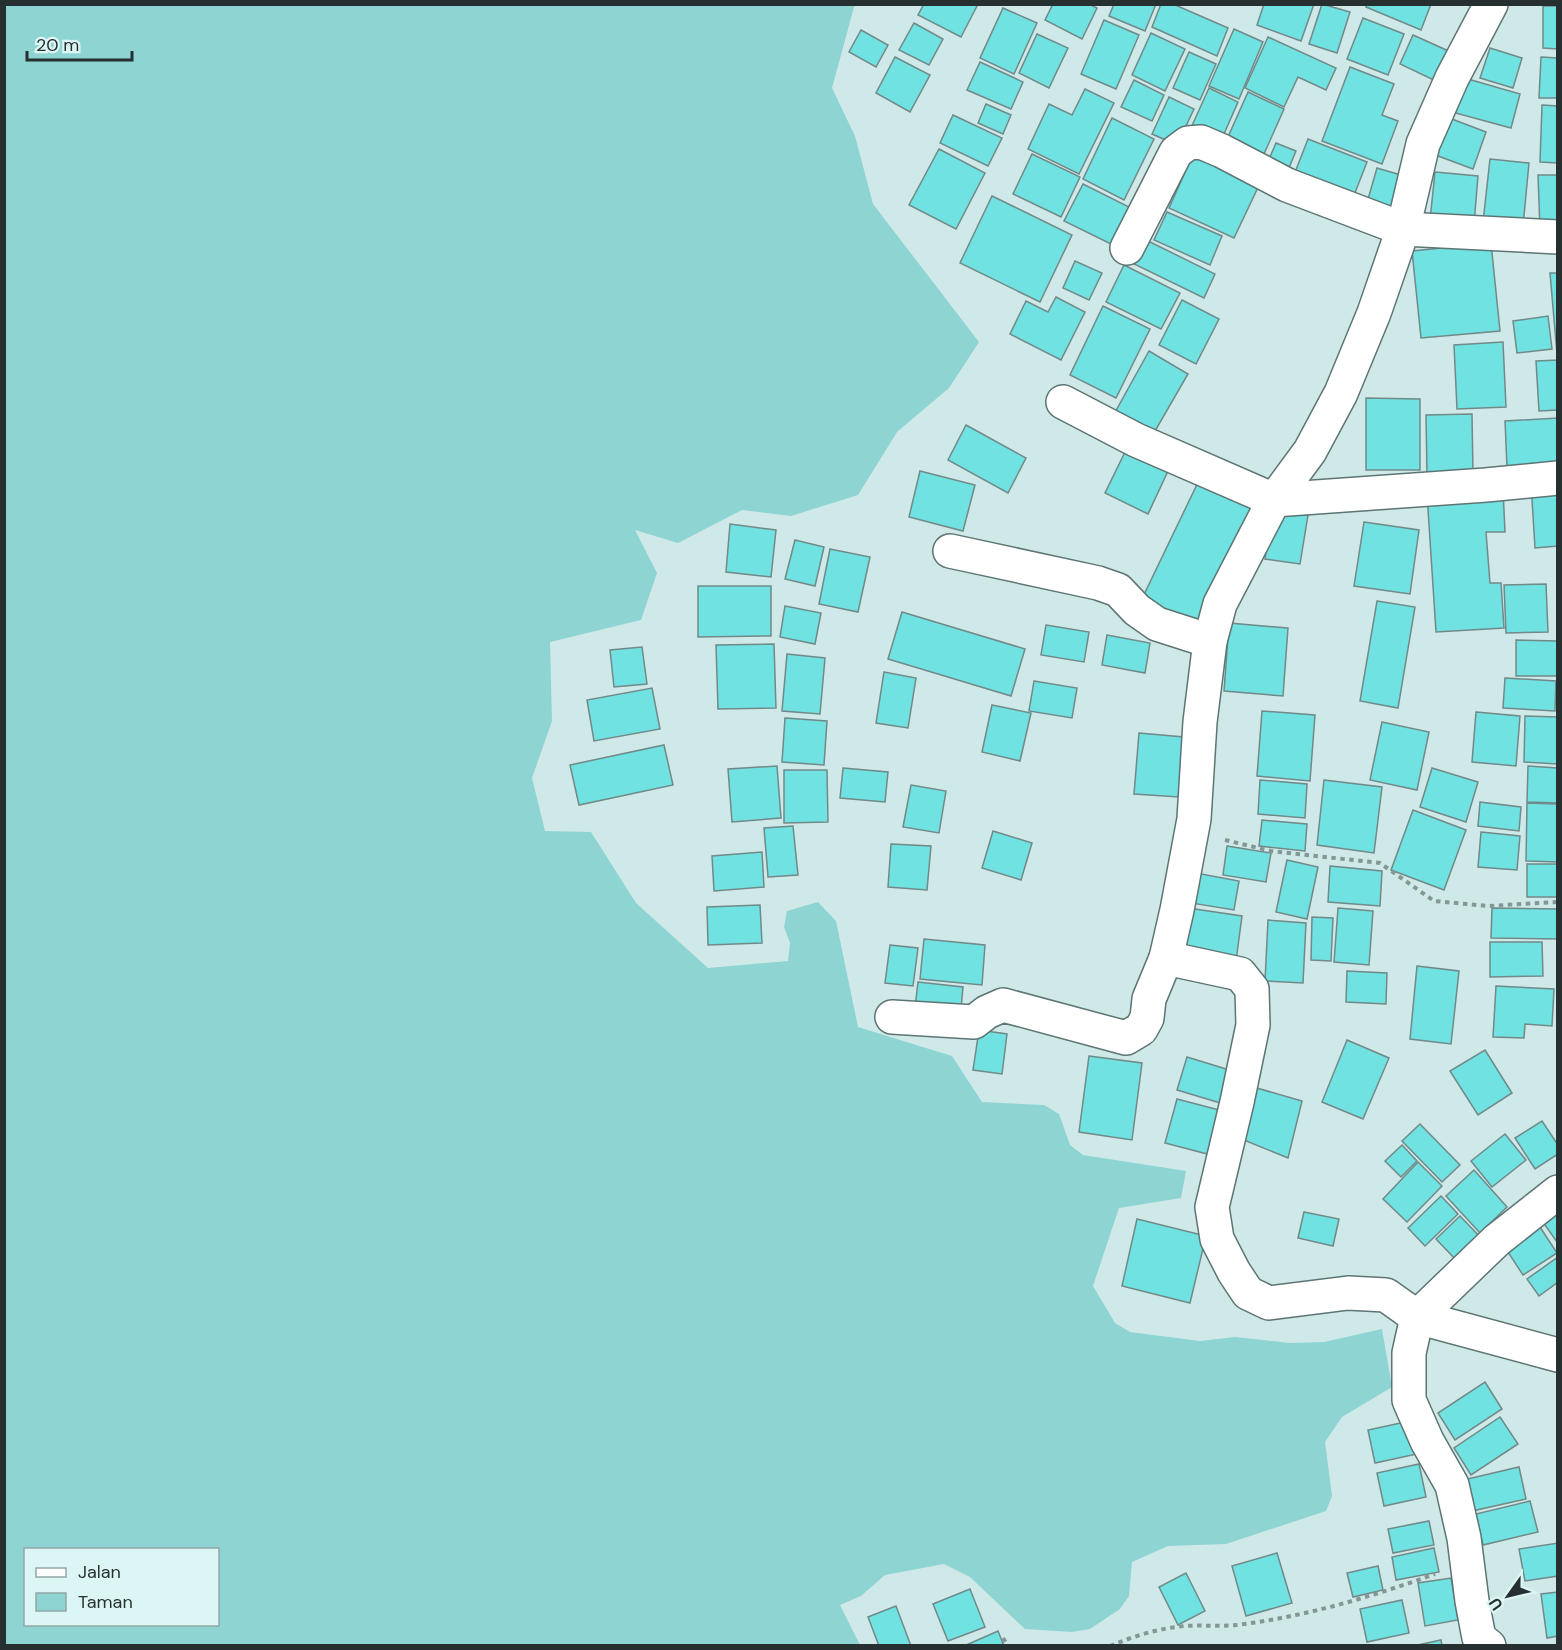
<svg xmlns="http://www.w3.org/2000/svg" width="1562" height="1650" font-family="'DM Sans',sans-serif">
	<style>
		.green { fill: #8ed4d3; fill-rule: evenodd }
		.building { fill: #70e2e1; stroke: #718989; stroke-width: 1.5 }
		.lines { fill: none; stroke-linecap: round; stroke-linejoin: round }
		.minor-casing { stroke: #5d7574; stroke-width: 36 }
		.path { stroke: #849796; stroke-width: 4; stroke-dasharray: 4.5 4.5; stroke-linecap: butt }
		.minor { stroke: #fff; stroke-width: 33 }
	</style>
	<rect width="100%" height="100%" fill="#cfe9e8"/>
	<path class="green" d="M5 4 856 5 854 7 832 88 855 136 873 204 979 342 949 388 897 432 858 495 791 516 742 510 678 543 635 530 657 573 641 620 550 642 552 721 532 778 545 831 591 832 636 903 708 968 788 961 790 943 784 927 787 911 818 902 836 921 858 1027 952 1056 982 1102 1044 1105 1059 1114 1070 1145 1083 1155 1186 1171 1181 1198 1119 1208 1093 1286 1115 1323 1130 1332 1200 1341 1235 1337 1290 1343 1324 1342 1382 1329 1392 1387 1342 1417 1325 1442 1332 1496 1326 1511 1226 1544 1168 1546 1132 1562 1129 1596 1120 1609 1090 1629 1072 1632 1025 1629 970 1577 944 1564 885 1575 861 1596 840 1605 860 1645H5ZM26 1550H218V1624H26Z"/>
	<g class="building">
		<polygon points="924,4 978,4 961,37 918,15"/>
		<polygon points="1053,4 1089,4 1097,8 1082,39 1045,20"/>
		<polygon points="1114,4 1156,4 1145,31 1109,16"/>
		<polygon points="1161,4 1173,4 1228,28 1217,56 1152,27"/>
		<polygon points="1264,4 1314,4 1301,41 1257,25"/>
		<polygon points="1322,4 1350,12 1337,53 1309,44"/>
		<polygon points="1367,4 1431,4 1421,30 1366,7"/>
		<polygon points="1543,6 1558,6 1558,49 1543,48"/>
		<polygon points="1003,8 1037,23 1014,74 980,58"/>
		<polygon points="1363,18 1404,34 1388,75 1347,59"/>
		<polygon points="1104,20 1139,35 1116,89 1081,74"/>
		<polygon points="914,23 943,39 929,65 899,50"/>
		<polygon points="1234,29 1263,42 1239,99 1209,86"/>
		<polygon points="861,30 888,45 876,67 849,52"/>
		<polygon points="1151,33 1185,49 1165,91 1132,75"/>
		<polygon points="1037,34 1068,48 1049,88 1019,73"/>
		<polygon points="1413,35 1453,53 1440,83 1400,64"/>
		<polygon points="1268,37 1336,68 1326,90 1298,77 1284,107 1245,88"/>
		<polygon points="1490,48 1522,58 1513,88 1480,78"/>
		<polygon points="1189,52 1216,64 1200,100 1173,88"/>
		<polygon points="895,57 930,75 910,112 876,93"/>
		<polygon points="1541,57 1558,58 1558,98 1539,98"/>
		<polygon points="980,62 1023,82 1011,109 967,90"/>
		<polygon points="1350,67 1394,84 1382,115 1398,121 1382,164 1322,141"/>
		<polygon points="1461,77 1520,94 1511,128 1452,112"/>
		<polygon points="1134,80 1164,95 1152,121 1121,107"/>
		<polygon points="1209,88 1238,102 1220,143 1190,130"/>
		<polygon points="1085,89 1114,103 1079,174 1028,149 1049,104 1072,115"/>
		<polygon points="1248,92 1284,109 1260,163 1224,146"/>
		<polygon points="1169,97 1194,109 1177,145 1152,134"/>
		<polygon points="986,104 1011,115 1003,134 978,123"/>
		<polygon points="1542,105 1558,106 1558,163 1540,162"/>
		<polygon points="953,115 1002,138 988,166 940,143"/>
		<polygon points="1444,116 1486,132 1473,169 1430,153"/>
		<polygon points="1112,118 1154,139 1124,200 1083,179"/>
		<polygon points="1308,139 1367,162 1351,203 1292,180"/>
		<polygon points="1276,143 1296,151 1286,175 1266,166"/>
		<polygon points="939,149 985,173 956,229 909,205"/>
		<polygon points="1195,150 1261,181 1234,238 1169,208"/>
		<polygon points="1032,154 1080,177 1061,217 1013,194"/>
		<polygon points="1490,159 1529,163 1523,226 1483,222"/>
		<polygon points="1377,168 1401,175 1389,220 1364,213"/>
		<polygon points="1435,172 1478,176 1474,224 1430,220"/>
		<polygon points="1538,175 1558,175 1558,229 1540,229"/>
		<polygon points="1083,184 1133,209 1115,246 1064,221"/>
		<polygon points="992,196 1072,235 1040,302 960,263"/>
		<polygon points="1167,212 1222,236 1210,265 1154,240"/>
		<polygon points="1142,238 1215,274 1204,298 1130,262"/>
		<polygon points="1491,243 1500,331 1421,338 1412,251"/>
		<polygon points="1075,261 1102,273 1089,300 1063,288"/>
		<polygon points="1124,265 1180,293 1161,329 1106,302"/>
		<polygon points="1550,273 1558,273 1558,354 1557,354"/>
		<polygon points="1056,297 1085,312 1061,360 1010,334 1026,301 1048,312"/>
		<polygon points="1182,300 1219,319 1196,364 1159,345"/>
		<polygon points="1103,306 1150,329 1116,398 1070,375"/>
		<polygon points="1548,316 1552,349 1517,353 1513,321"/>
		<polygon points="1503,342 1506,407 1457,409 1454,345"/>
		<polygon points="1149,351 1188,374 1151,438 1113,416"/>
		<polygon points="1558,360 1558,410 1539,411 1536,361"/>
		<polygon points="1366,398 1420,399 1420,470 1366,470"/>
		<polygon points="1472,414 1473,473 1427,474 1426,415"/>
		<polygon points="1558,418 1558,465 1507,467 1505,421"/>
		<polygon points="966,425 1026,458 1008,493 948,460"/>
		<polygon points="1126,450 1168,471 1148,514 1105,493"/>
		<polygon points="920,471 975,485 963,531 909,517"/>
		<polygon points="1202,474 1262,504 1200,632 1140,603"/>
		<polygon points="1558,482 1558,546 1535,548 1531,484"/>
		<polygon points="1503,489 1505,532 1486,532 1490,583 1501,583 1504,628 1436,632 1427,494"/>
		<polygon points="1273,509 1308,515 1300,564 1265,559"/>
		<polygon points="1364,522 1419,530 1410,594 1354,586"/>
		<polygon points="730,524 776,530 771,577 726,572"/>
		<polygon points="795,540 824,547 815,586 785,579"/>
		<polygon points="830,549 870,557 858,612 819,604"/>
		<polygon points="1546,584 1548,632 1506,633 1504,585"/>
		<polygon points="698,586 771,586 771,636 698,637"/>
		<polygon points="1377,601 1415,607 1398,708 1360,701"/>
		<polygon points="785,606 821,613 815,644 780,637"/>
		<polygon points="902,612 1025,649 1011,696 888,659"/>
		<polygon points="1229,623 1288,628 1283,696 1224,691"/>
		<polygon points="1046,625 1089,632 1084,662 1041,655"/>
		<polygon points="1107,635 1150,643 1145,673 1102,665"/>
		<polygon points="1516,640 1558,641 1558,676 1516,676"/>
		<polygon points="774,644 776,708 718,709 716,645"/>
		<polygon points="642,647 647,684 614,687 610,650"/>
		<polygon points="787,654 825,658 820,714 782,711"/>
		<polygon points="884,672 916,678 908,728 876,723"/>
		<polygon points="1505,678 1556,681 1555,711 1503,708"/>
		<polygon points="1034,681 1077,688 1072,718 1029,711"/>
		<polygon points="652,688 660,729 594,741 587,700"/>
		<polygon points="992,705 1031,713 1020,761 982,752"/>
		<polygon points="1262,711 1315,715 1310,781 1257,776"/>
		<polygon points="1476,712 1520,716 1516,766 1472,762"/>
		<polygon points="1525,716 1558,717 1557,764 1524,762"/>
		<polygon points="785,718 827,721 824,765 782,762"/>
		<polygon points="1382,722 1429,732 1417,790 1370,780"/>
		<polygon points="1139,733 1184,737 1179,797 1134,794"/>
		<polygon points="664,745 673,785 579,805 570,765"/>
		<polygon points="777,766 781,818 732,822 728,769"/>
		<polygon points="1528,766 1558,768 1558,803 1527,802"/>
		<polygon points="843,768 888,772 885,802 840,798"/>
		<polygon points="1432,768 1478,782 1466,822 1420,807"/>
		<polygon points="784,770 827,770 828,822 784,823"/>
		<polygon points="1260,780 1307,784 1305,818 1258,814"/>
		<polygon points="1324,780 1382,787 1374,853 1317,845"/>
		<polygon points="911,785 946,791 939,833 903,827"/>
		<polygon points="1480,802 1521,807 1519,831 1478,826"/>
		<polygon points="1527,803 1558,804 1558,862 1526,861"/>
		<polygon points="1413,810 1466,830 1444,890 1391,870"/>
		<polygon points="1262,820 1307,824 1305,851 1259,846"/>
		<polygon points="793,826 798,875 768,877 764,828"/>
		<polygon points="993,831 1032,843 1021,880 982,868"/>
		<polygon points="1481,832 1520,836 1517,870 1478,867"/>
		<polygon points="891,844 931,846 927,890 888,887"/>
		<polygon points="1227,846 1271,853 1266,882 1223,875"/>
		<polygon points="762,852 764,887 714,891 712,856"/>
		<polygon points="1287,860 1318,867 1307,919 1276,912"/>
		<rect x="1527" y="864" width="31" height="33"/>
		<polygon points="1330,866 1382,871 1380,906 1328,902"/>
		<polygon points="1196,873 1239,881 1234,910 1191,903"/>
		<polygon points="760,905 762,943 708,945 707,907"/>
		<polygon points="1188,908 1242,916 1236,961 1181,953"/>
		<polygon points="1338,908 1373,911 1369,965 1334,962"/>
		<polygon points="1492,908 1558,909 1558,939 1491,938"/>
		<polygon points="1312,917 1333,918 1331,961 1311,960"/>
		<polygon points="1268,920 1306,923 1303,983 1265,981"/>
		<polygon points="924,939 985,945 982,985 920,979"/>
		<polygon points="1490,942 1542,942 1543,976 1490,977"/>
		<polygon points="890,945 918,948 913,986 885,983"/>
		<polygon points="1417,966 1459,971 1451,1044 1410,1039"/>
		<polygon points="1347,971 1387,973 1386,1004 1346,1002"/>
		<polygon points="918,982 963,987 960,1020 914,1016"/>
		<polygon points="1496,986 1554,989 1552,1026 1525,1024 1524,1038 1493,1037"/>
		<polygon points="979,1030 1007,1034 1002,1074 973,1070"/>
		<polygon points="1347,1040 1389,1058 1363,1119 1322,1102"/>
		<polygon points="1485,1050 1512,1093 1478,1115 1450,1071"/>
		<polygon points="1089,1056 1142,1063 1132,1140 1079,1132"/>
		<polygon points="1187,1057 1236,1072 1227,1105 1177,1090"/>
		<polygon points="1250,1086 1302,1101 1288,1158 1239,1138"/>
		<polygon points="1177,1099 1227,1112 1215,1156 1165,1143"/>
		<polygon points="1542,1121 1558,1145 1558,1154 1535,1169 1515,1138"/>
		<polygon points="1420,1124 1460,1165 1442,1182 1402,1141"/>
		<polygon points="1505,1134 1526,1160 1492,1187 1471,1161"/>
		<polygon points="1402,1145 1417,1161 1401,1177 1385,1161"/>
		<polygon points="1418,1162 1442,1186 1407,1222 1383,1199"/>
		<polygon points="1474,1170 1507,1207 1480,1233 1446,1196"/>
		<polygon points="1441,1196 1458,1214 1425,1246 1408,1228"/>
		<polygon points="1558,1206 1558,1242 1557,1242 1540,1218"/>
		<polygon points="1304,1212 1339,1219 1333,1246 1298,1238"/>
		<polygon points="1460,1216 1482,1239 1458,1262 1436,1239"/>
		<polygon points="1137,1219 1206,1236 1190,1303 1122,1286"/>
		<polygon points="1540,1227 1557,1253 1523,1275 1506,1249"/>
		<polygon points="1558,1257 1558,1282 1539,1296 1527,1279"/>
		<polygon points="1485,1382 1502,1409 1455,1440 1438,1413"/>
		<polygon points="1500,1417 1518,1444 1471,1475 1454,1448"/>
		<polygon points="1410,1421 1417,1454 1375,1463 1368,1430"/>
		<polygon points="1419,1464 1426,1497 1384,1506 1377,1473"/>
		<polygon points="1519,1467 1526,1499 1472,1511 1463,1480"/>
		<polygon points="1530,1501 1538,1532 1483,1545 1476,1514"/>
		<polygon points="1429,1521 1434,1545 1393,1553 1388,1529"/>
		<polygon points="1558,1543 1558,1576 1525,1581 1519,1549"/>
		<polygon points="1434,1548 1439,1572 1396,1580 1392,1557"/>
		<polygon points="1277,1553 1292,1603 1246,1616 1232,1566"/>
		<polygon points="1378,1566 1383,1590 1353,1597 1347,1573"/>
		<polygon points="1186,1573 1205,1611 1178,1625 1159,1587"/>
		<polygon points="1451,1578 1458,1620 1425,1626 1418,1583"/>
		<polygon points="970,1589 985,1627 948,1641 933,1604"/>
		<polygon points="1558,1592 1558,1636 1547,1638 1541,1594"/>
		<polygon points="1402,1600 1409,1633 1367,1642 1360,1609"/>
		<polygon points="896,1606 911,1646 879,1646 868,1617"/>
		<polygon points="998,1631 1004,1646 964,1646"/>
		<polygon points="1441,1640 1442,1646 1413,1646"/>
	</g>
	<g class="lines">
		<defs>
			<g id="minor">
				<polyline points="1127,248 1176,152 1188,143 1201,142 1222,151 1287,185 1403,229 1558,237"/>
				<polyline points="1063,402 1136,440 1274,500 1486,485 1558,478"/>
				<polyline points="950,551 1098,583 1118,590 1137,610 1157,624 1210,641"/>
				<polyline points="1166,958 1240,974 1252,989 1253,1025 1237,1102 1212,1207 1217,1239 1234,1272 1248,1293 1269,1303 1348,1293 1386,1295 1417,1317 1558,1355"/>
				<polyline points="892,1017 974,1022 987,1012 1003,1005 1126,1038 1141,1029 1147,1018 1149,999 1166,958 1177,910 1194,819 1200,722 1210,641 1220,604 1274,500 1310,451 1341,393 1374,313 1403,229 1423,144 1452,78 1491,4"/>
				<polyline points="1489,1646 1479,1638 1472,1601 1464,1538 1452,1485 1427,1441 1409,1400 1409,1353 1417,1317 1497,1240 1558,1192"/>
			</g>
		</defs>
		<use href="#minor" class="minor-casing"/>
		<g class="path">
			<polyline points="1225,840 1271,851 1380,863 1434,901 1488,906 1558,902"/>
			<polyline points="1558,982 1558,984"/>
			<polyline points="1003,1638 1008,1646"/>
			<path d="M1110 1646C1132 1637 1153 1630 1176 1627 1196 1624 1216 1627 1236 1625 1304 1617 1371 1597 1435 1574"/>
		</g>
		<use href="#minor" class="minor"/>
	</g>
	<rect width="1562" height="1650" fill="none" stroke="#263030" stroke-width="12"/>
	<rect x="24" y="1548" width="195" height="78" fill="#dcf6f5" stroke="#93a7a6" stroke-width="1.5"/>
	<rect x="36" y="1568" width="30" height="9" fill="#ffffff" stroke="#93a7a6" stroke-width="1.5"/>
	<text x="78" y="1578" font-size="18" fill="#263030">Jalan</text>
	<rect x="36" y="1593" width="30" height="18" fill="#8ed4d3" stroke="#93a7a6" stroke-width="1.5"/>
	<text x="78" y="1608" font-size="18" fill="#263030">Taman</text>
	<g transform="translate(1508 1596) rotate(236)" stroke="#dcf6f5" stroke-width="4.5" paint-order="stroke">
	<path d="M0-4.5L10 22L0 15L-10 22Z" fill="#263030"/>
	<text y="-9" font-size="16" font-weight="bold" text-anchor="middle" fill="#263030">U</text>
	</g>
	<path d="M27 51v9h105v-9" fill="none" stroke="#263030" stroke-width="3"/>
	<text x="36" y="51" font-size="18" fill="#263030" stroke="#dcf6f5" stroke-width="4.5" paint-order="stroke">20 m</text>
</svg>
